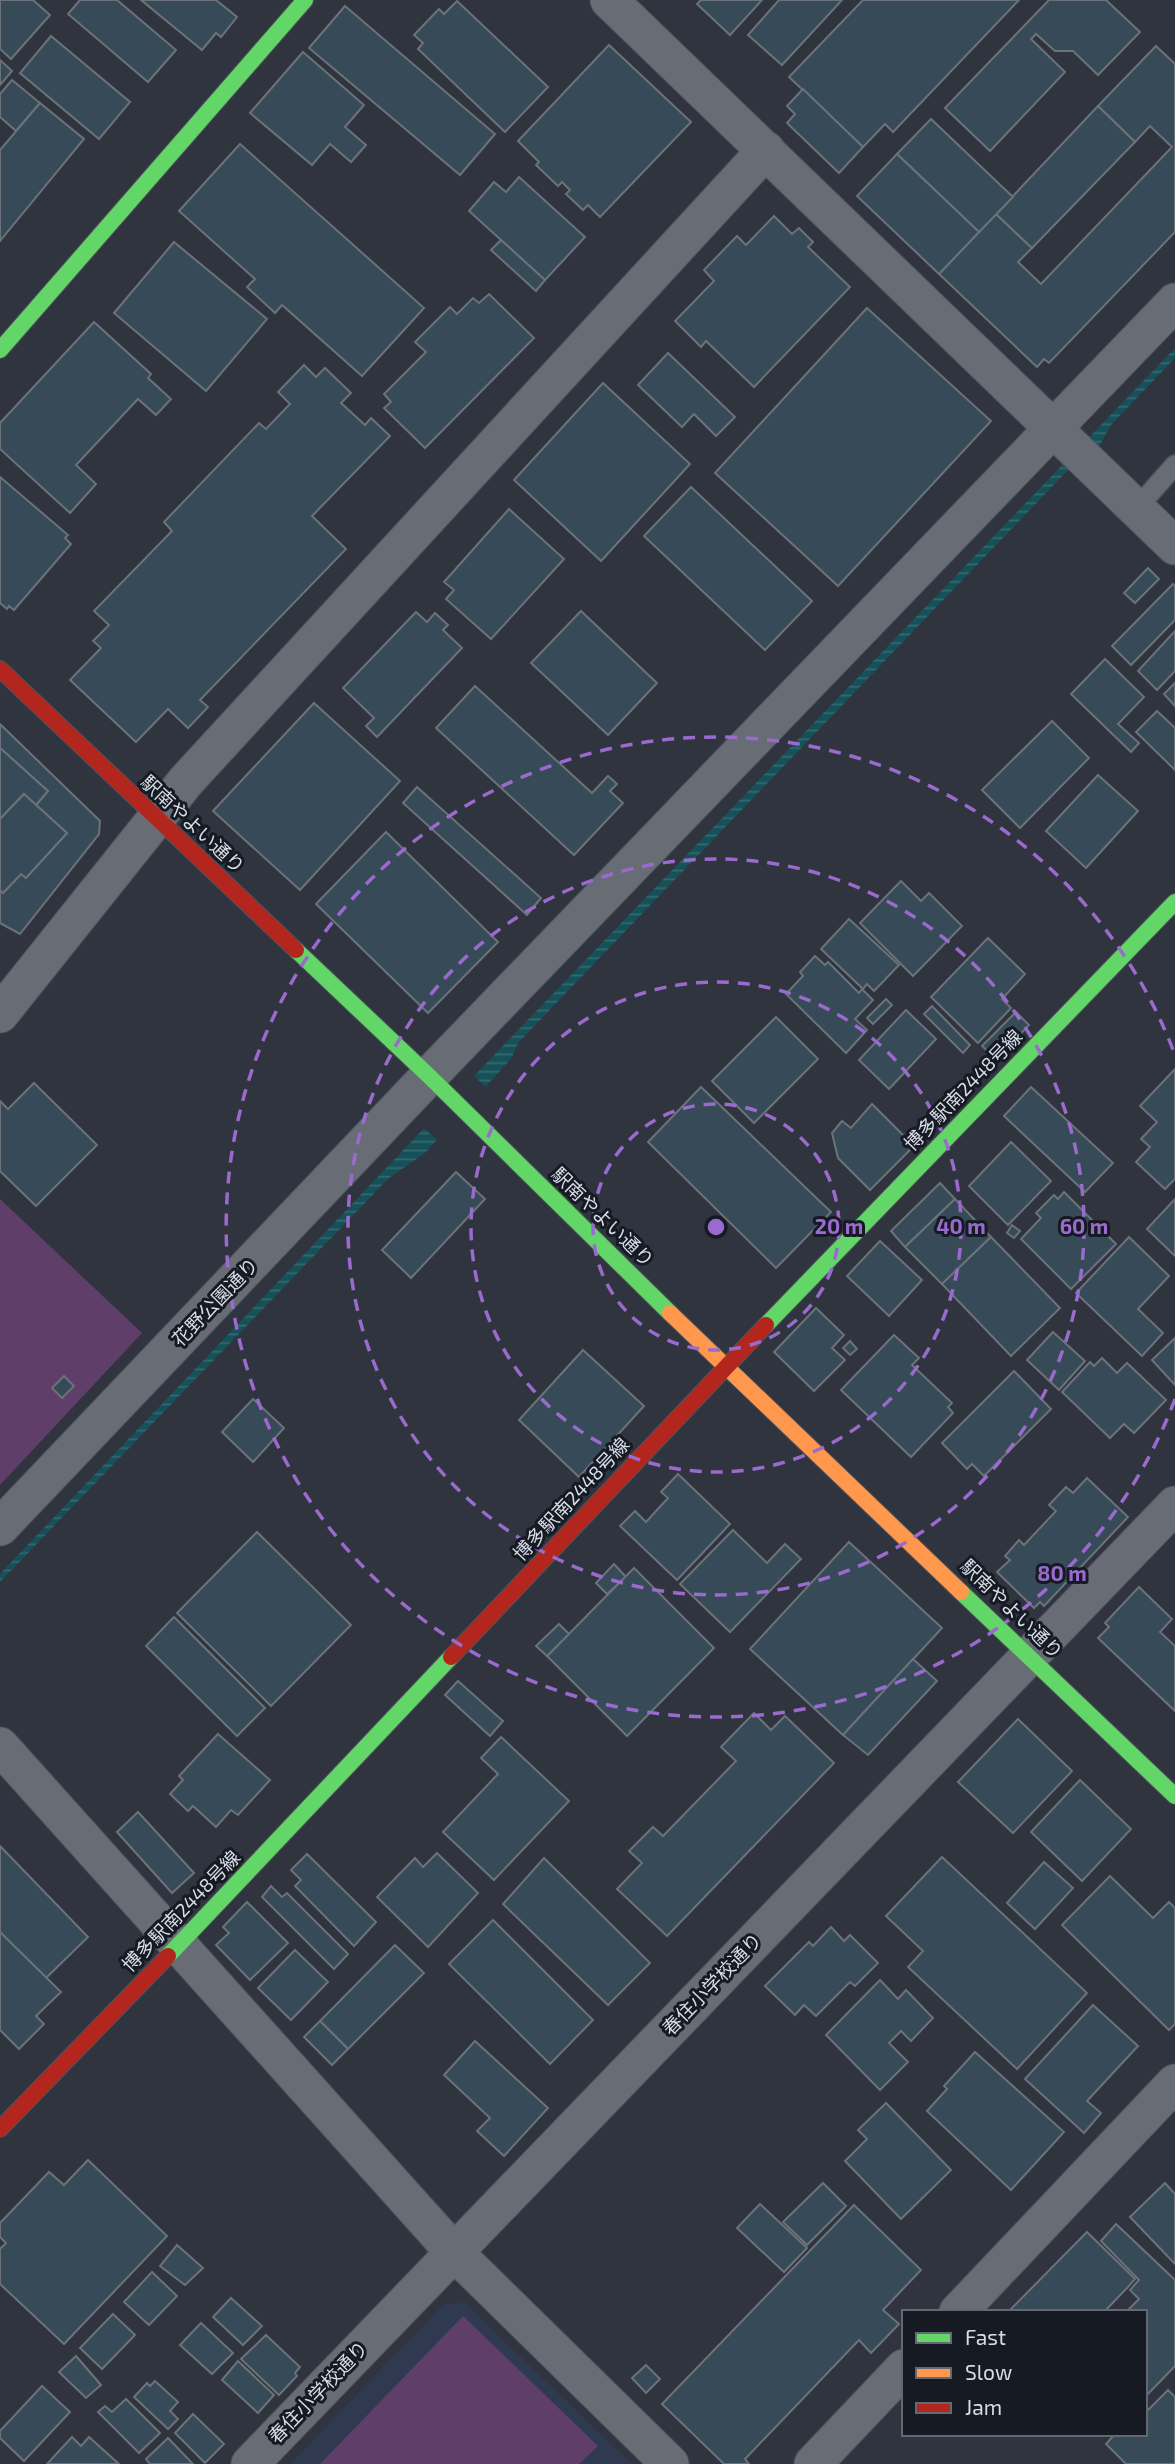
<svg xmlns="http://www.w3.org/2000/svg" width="1175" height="2464" font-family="'Exo 2','Noto Sans JP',sans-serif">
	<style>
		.built { fill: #2f3a50 }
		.green { fill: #603e6a }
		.water { fill: url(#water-rules) }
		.pier { fill: #2f343e }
		.building { fill: #364b57; stroke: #6c7279; stroke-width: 2 }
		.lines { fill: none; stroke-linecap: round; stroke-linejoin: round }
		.lane-casing { stroke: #4e535c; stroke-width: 22 }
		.street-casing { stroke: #4e535c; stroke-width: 39 }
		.fast-casing { stroke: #4e535c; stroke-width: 18 }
		.slow-casing { stroke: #4e535c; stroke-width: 18 }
		.jam-casing { stroke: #4e535c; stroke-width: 18 }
		.lane { stroke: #686c74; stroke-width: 19 }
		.street { stroke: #686c74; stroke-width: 37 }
		.fast { stroke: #63d668; stroke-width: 16 }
		.slow { stroke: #ff974d; stroke-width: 16 }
		.jam { stroke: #b3261e; stroke-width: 16 }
		.ring { fill: none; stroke: #9b6ace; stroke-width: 3.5; stroke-dasharray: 12 9 }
		.labels { text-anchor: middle; stroke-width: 6; stroke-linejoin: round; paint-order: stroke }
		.street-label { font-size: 19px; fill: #d7dee9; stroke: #161a22 }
		.centre { fill: #9b6ace; stroke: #161a22; stroke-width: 3.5 }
		.ring-label { font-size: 21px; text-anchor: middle; font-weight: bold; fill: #9b6ace; stroke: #161a22; stroke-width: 6; stroke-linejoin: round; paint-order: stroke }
	</style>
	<defs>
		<pattern id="water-rules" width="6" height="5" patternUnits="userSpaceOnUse" patternTransform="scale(1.75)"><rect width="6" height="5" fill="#165058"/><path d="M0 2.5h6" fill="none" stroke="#376970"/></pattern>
	</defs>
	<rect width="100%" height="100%" fill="#2f343e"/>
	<polygon class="built" points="465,2303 632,2464 290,2464 444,2304"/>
	<g class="green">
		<polygon points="0,1199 142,1333 0,1485"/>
		<polygon points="463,2316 598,2446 579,2464 320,2464"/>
	</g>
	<polygon class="water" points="1175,348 1175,358 1111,425 1097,450 1070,468 518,1043 511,1059 425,1153 389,1178 0,1582 0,1574 470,1080"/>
	<polygon class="pier" points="474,1076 486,1087 437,1140 424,1128"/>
	<g class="building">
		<polygon points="0,0 33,0 50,15 11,59 0,49"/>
		<polygon points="80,0 117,0 176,50 148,82 68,14"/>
		<polygon points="141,0 216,0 237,17 221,37 216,33 202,50"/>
		<polygon points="701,0 762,0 730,35 697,4"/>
		<polygon points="779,0 842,0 782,65 748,35"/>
		<polygon points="863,0 1019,0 893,132 885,124 863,147 789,77"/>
		<polygon points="1049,0 1106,0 1140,32 1098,75 1073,51 1055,51 1036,34 1031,39 1065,72 990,151 945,108"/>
		<polygon points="457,1 548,87 505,132 418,49 423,43 414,35 439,9 444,14"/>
		<polygon points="345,6 495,134 460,175 309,48"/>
		<polygon points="51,36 130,102 99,139 20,73"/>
		<polygon points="609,45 691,122 600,217 588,205 583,210 566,194 570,190 562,182 558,186 536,165 539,162 518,141"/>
		<polygon points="1156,46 1175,64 1175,232 1049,363 1044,359 1037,367 939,274 996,214 1032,248 1018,262 1041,284 1172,147 1150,126 1135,142 1098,106"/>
		<polygon points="303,52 364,105 345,127 366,145 351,162 330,144 312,165 250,113"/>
		<polygon points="0,60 12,71 0,85"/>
		<polygon points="12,80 40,103 16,131 0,117 0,94"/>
		<polygon points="803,89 863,147 839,173 787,123 795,114 787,106"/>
		<polygon points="40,103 84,139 0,241 0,150"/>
		<polygon points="1098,106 1135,142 1032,248 996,214"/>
		<polygon points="931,119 1013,197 979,232 897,154"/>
		<polygon points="240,144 424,308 362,376 282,305 275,313 247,287 255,279 179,211"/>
		<polygon points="897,154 979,232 939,274 857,196"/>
		<polygon points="519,177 585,237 545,280 469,211 494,182 506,192"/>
		<polygon points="774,216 792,234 799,228 813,242 808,247 850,287 754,387 706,341 701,347 675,321 714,281 704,270 737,236 746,245"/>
		<polygon points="501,240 545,280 536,291 491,250"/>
		<polygon points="174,242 267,319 206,391 114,313"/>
		<polygon points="489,294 534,338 425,448 384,408 391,402 384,394 426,352 415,342 450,307 457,314 473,298 479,303"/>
		<polygon points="867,308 991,421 838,586 715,473"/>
		<polygon points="94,322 151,374 148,378 171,399 156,415 138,399 76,465 96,484 70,513 0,449 0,423"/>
		<polygon points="668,353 735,417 716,436 694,414 682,427 638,385"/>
		<polygon points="304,365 316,377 325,368 351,393 341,403 365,425 371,418 390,436 312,516 346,549 200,700 208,707 188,728 168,709 136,742 70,680 101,648 93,641 109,625 94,611 172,531 164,522 259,423 266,429 290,404 278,392"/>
		<polygon points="603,383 690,464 601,561 514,480"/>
		<polygon points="0,477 68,535 65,538 71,544 14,610 9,606 7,609 0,603"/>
		<polygon points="691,487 812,601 765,650 644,536"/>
		<polygon points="509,509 564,559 491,639 446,599 454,590 444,582"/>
		<polygon points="1148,568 1159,579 1135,603 1124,593"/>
		<polygon points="1173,584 1175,586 1175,620 1131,665 1112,646"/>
		<polygon points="581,611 657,683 608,735 531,663"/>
		<polygon points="416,612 427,622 435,613 448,625 443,630 462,648 377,737 366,726 374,718 343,688"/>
		<polygon points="1175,631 1175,671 1157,690 1138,671"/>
		<polygon points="1105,659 1144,697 1118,724 1139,743 1131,752 1071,694"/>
		<polygon points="1175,683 1175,706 1164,694"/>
		<polygon points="475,686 592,793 608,776 617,784 610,791 623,803 574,855 436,728"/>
		<polygon points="314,703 400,781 300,890 213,811"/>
		<polygon points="1157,711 1175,728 1175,770 1136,732"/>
		<polygon points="1052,721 1089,758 1020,828 982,790"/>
		<polygon points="0,724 100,821 99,834 20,934 0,923 0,890 3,893 21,874 26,878 67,833 36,805 48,791 0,748"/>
		<polygon points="0,748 48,791 36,805 24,794 0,819"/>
		<polygon points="1098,775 1138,811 1086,868 1046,831"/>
		<polygon points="417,787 541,898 527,915 403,803"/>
		<polygon points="24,794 67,833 26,878 21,874 3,893 0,890 0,819"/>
		<polygon points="386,832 498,942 428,1013 316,904"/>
		<polygon points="901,881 921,901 929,893 962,926 913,976 860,923"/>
		<polygon points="849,919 899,965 874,991 867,984 863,989 821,949"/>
		<polygon points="988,938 1025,974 1002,999 1011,1008 978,1043 931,997"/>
		<polygon points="815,956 825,965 828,962 859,993 862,989 873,1000 855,1019 867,1030 846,1053 786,994 803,976 800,972"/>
		<polygon points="886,999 892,1005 873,1024 867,1018"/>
		<polygon points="932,1006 970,1045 963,1053 924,1014"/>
		<polygon points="906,1010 936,1039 889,1089 859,1060"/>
		<polygon points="1016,1012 1029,1025 996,1059 982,1046"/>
		<polygon points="776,1017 818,1059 754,1123 712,1081"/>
		<polygon points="1175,1069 1175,1179 1165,1189 1136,1162 1150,1147 1141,1139 1157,1122 1140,1106"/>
		<polygon points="34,1083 97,1145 36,1206 0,1171 0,1101 8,1109"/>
		<polygon points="701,1087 831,1212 776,1268 648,1142"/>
		<polygon points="1031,1087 1113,1163 1085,1192 1004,1116"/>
		<polygon points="872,1104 914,1146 870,1190 838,1158 832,1133 842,1121 851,1128"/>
		<polygon points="1011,1142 1051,1181 1008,1225 969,1186"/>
		<polygon points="456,1172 485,1199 411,1278 382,1250"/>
		<polygon points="940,1183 955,1199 905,1247 891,1231"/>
		<polygon points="1064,1192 1116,1244 1071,1289 1021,1239 1041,1218 1036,1213 1054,1195 1058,1199"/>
		<polygon points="955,1199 991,1237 942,1284 905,1247"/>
		<polygon points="1175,1199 1175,1256 1147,1229"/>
		<polygon points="1012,1225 1020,1231 1014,1238 1007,1233"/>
		<polygon points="991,1237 1060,1308 1011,1356 942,1284"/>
		<polygon points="1129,1237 1169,1276 1138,1309 1163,1333 1142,1356 1076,1293"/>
		<polygon points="880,1241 922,1280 889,1316 847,1276"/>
		<polygon points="816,1308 844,1335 832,1348 845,1360 814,1391 774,1352"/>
		<polygon points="1053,1332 1085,1361 1059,1390 1027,1360"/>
		<polygon points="894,1335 919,1358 912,1365 952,1403 948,1407 953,1413 911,1457 841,1390"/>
		<polygon points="1175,1338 1175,1385 1152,1360"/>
		<polygon points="850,1341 857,1349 850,1355 843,1348"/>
		<polygon points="583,1350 644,1406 579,1477 519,1420"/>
		<polygon points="1102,1358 1117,1373 1127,1363 1166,1400 1134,1433 1124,1424 1110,1438 1062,1392 1090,1362 1094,1366"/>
		<polygon points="1014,1371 1051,1409 984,1476 972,1464 967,1469 942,1443"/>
		<polygon points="64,1376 74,1386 62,1398 52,1388"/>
		<polygon points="253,1399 284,1428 253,1462 222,1432"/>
		<polygon points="678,1474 730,1524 677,1580 620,1526 635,1511 646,1522 668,1498 661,1492"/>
		<polygon points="1087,1478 1128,1517 1044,1606 1040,1602 1034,1608 997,1572 1010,1560 1005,1556 1019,1540 1024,1545 1056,1511 1049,1505 1066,1487 1073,1493"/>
		<polygon points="733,1530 767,1563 785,1544 801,1559 730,1632 680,1584"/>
		<polygon points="257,1532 351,1625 271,1706 177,1613"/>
		<polygon points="849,1542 942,1628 843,1735 750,1649"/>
		<polygon points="614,1564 626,1577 607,1594 596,1583"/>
		<polygon points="634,1568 714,1648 627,1736 547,1656"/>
		<polygon points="1139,1587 1172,1619 1160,1632 1175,1646 1175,1711 1098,1638 1109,1627 1105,1623"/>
		<polygon points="174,1617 265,1708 237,1736 146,1646"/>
		<polygon points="559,1624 569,1634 547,1656 536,1646"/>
		<polygon points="913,1659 937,1681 868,1755 843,1735"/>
		<polygon points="458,1681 503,1721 490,1736 445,1695"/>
		<polygon points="754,1713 771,1730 785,1716 834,1763 667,1936 617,1889 642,1863 629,1851 653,1827 663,1836 736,1761 721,1747"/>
		<polygon points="1018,1719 1072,1771 1013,1833 958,1782"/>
		<polygon points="218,1734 270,1780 238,1815 231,1810 216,1827 193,1806 188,1811 170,1794 183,1780 179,1776"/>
		<polygon points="501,1737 569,1801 494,1880 443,1832 498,1774 481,1758"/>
		<polygon points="1080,1780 1131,1829 1082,1881 1031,1832"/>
		<polygon points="138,1812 194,1873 172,1893 117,1832"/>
		<polygon points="0,1846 88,1937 46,1978 0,1932"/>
		<polygon points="437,1853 478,1893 428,1947 377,1897 415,1858 423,1867"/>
		<polygon points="307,1854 376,1922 354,1946 295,1886 301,1880 291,1870"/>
		<polygon points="942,1857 1087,1993 1017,2069 908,1967 923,1951 886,1916"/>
		<polygon points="544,1858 650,1963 608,2005 503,1904"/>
		<polygon points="1044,1862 1073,1888 1035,1929 1007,1903"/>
		<polygon points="1110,1876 1153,1918 1169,1902 1175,1908 1175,2024 1169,2030 1062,1925"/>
		<polygon points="271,1886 282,1897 287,1893 348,1954 334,1969 262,1897"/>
		<polygon points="247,1902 288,1943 250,1980 216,1945 229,1933 223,1927"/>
		<polygon points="493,1920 593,2020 550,2064 449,1964"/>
		<polygon points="831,1927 844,1941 850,1935 878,1963 855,1986 850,1982 816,2016 804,2005 795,2015 765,1986 809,1942 813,1946"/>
		<polygon points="0,1932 61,1992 36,2016 44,2024 19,2049 0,2030"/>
		<polygon points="395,1945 424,1973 348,2049 320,2021"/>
		<polygon points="295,1950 328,1982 291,2020 258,1988"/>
		<polygon points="880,1980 898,1999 906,1990 933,2018 911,2041 901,2031 889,2043 908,2062 880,2090 826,2035"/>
		<polygon points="1093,2005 1138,2046 1087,2101 1101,2113 1084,2133 1025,2079"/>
		<polygon points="320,2021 348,2049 332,2065 304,2037"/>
		<polygon points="475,2041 548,2108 504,2156 477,2131 490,2118 444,2075"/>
		<polygon points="975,2052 1064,2132 1011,2190 927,2111 947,2089 944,2086"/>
		<polygon points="886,2103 951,2170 901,2219 845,2161 867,2139 858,2130"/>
		<polygon points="88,2160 167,2236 64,2344 0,2284 0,2249 6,2243 0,2237 0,2223 49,2172 64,2185"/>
		<polygon points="823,2183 846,2206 807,2245 783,2222"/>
		<polygon points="1165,2183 1175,2194 1175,2264 1130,2217"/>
		<polygon points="760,2204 807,2248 784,2272 737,2228"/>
		<polygon points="854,2205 921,2270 883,2310 899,2324 871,2353 859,2340 745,2459 749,2464 724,2464 662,2404"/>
		<polygon points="1116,2224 1175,2280 1175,2366 1145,2397 1145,2312 1126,2312 1139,2299 1130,2290 1139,2280 1101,2241"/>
		<polygon points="1087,2232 1135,2279 1127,2288 1104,2312 1008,2312"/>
		<polygon points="177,2245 203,2268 185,2285 160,2266"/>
		<polygon points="152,2272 177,2296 149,2325 124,2302"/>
		<polygon points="231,2298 262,2326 243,2345 213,2317"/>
		<polygon points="113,2314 135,2335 102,2369 80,2348"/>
		<polygon points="201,2323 233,2353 212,2374 180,2345"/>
		<polygon points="266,2335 300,2367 295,2373 297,2376 279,2395 241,2359"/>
		<polygon points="76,2356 101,2385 86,2398 59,2372"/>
		<polygon points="238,2361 274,2395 258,2413 222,2380"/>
		<polygon points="646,2365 660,2379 646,2393 632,2378"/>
		<polygon points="155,2381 178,2402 170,2411 178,2419 168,2429 134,2397 147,2383 150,2386"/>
		<polygon points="42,2386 70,2412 24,2461 0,2438 0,2431"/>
		<polygon points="1168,2390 1175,2397 1175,2464 1126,2464 1106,2444 1115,2434 1145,2434 1145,2413"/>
		<polygon points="126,2399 160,2433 139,2453 98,2412 105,2406 112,2412"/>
		<polygon points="193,2414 224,2444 205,2463 175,2433"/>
		<polygon points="72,2437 81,2446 89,2437 119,2464 47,2464"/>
		<polygon points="168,2438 193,2464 150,2464 146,2459"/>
	</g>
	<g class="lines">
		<defs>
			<polyline id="lane" points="1136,509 1175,465"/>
			<g id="street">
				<polyline points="609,0 1175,546"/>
				<polyline points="0,1014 186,781 766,150"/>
				<polyline points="0,1527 429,1076 1175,302"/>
				<polyline points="0,1746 453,2251 670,2464"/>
				<polyline points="958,2312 1175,2083"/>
				<polyline points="250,2464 1175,1505"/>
				<polyline points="813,2464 904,2368"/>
			</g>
			<g id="fast">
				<polyline points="0,350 305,0"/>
				<polyline points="296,950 429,1076 670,1313"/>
				<polyline points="766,1325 1175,902"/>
				<polyline points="961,1592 1175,1796"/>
				<polyline points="168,1956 451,1657"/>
			</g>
			<polyline id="slow" points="670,1313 961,1592"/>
			<g id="jam">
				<polyline points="0,669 296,950"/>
				<polyline points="451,1657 766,1325"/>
				<polyline points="0,2129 168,1956"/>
			</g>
		</defs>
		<use href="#lane" class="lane-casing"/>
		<use href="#street" class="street-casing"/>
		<use href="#fast" class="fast-casing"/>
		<use href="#slow" class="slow-casing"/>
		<use href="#jam" class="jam-casing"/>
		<use href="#lane" class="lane"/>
		<use href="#street" class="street"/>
		<use href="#fast" class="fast"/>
		<use href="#slow" class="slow"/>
		<use href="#jam" class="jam"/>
	</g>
	<g class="ring">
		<circle cx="716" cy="1227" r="123"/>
		<circle cx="716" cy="1227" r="245"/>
		<circle cx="716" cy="1227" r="368"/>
		<path d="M1175 1399A490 490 0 1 1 1175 1055"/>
	</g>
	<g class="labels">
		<g class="street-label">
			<text transform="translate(193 824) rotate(43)" y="7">駅南やよい通り</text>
			<text transform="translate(963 1090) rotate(-46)" y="7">博多駅南2448号線</text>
			<text transform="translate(603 1217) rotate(44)" y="7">駅南やよい通り</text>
			<text transform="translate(215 1302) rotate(-46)" y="7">花野公園通り</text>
			<text transform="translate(571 1499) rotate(-47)" y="7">博多駅南2448号線</text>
			<text transform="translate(1012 1609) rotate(44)" y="7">駅南やよい通り</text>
			<text transform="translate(181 1911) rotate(-46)" y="7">博多駅南2448号線</text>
			<text transform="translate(712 1984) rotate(-46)" y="7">春住小学校通り</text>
			<text transform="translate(318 2392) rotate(-46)" y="7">春住小学校通り</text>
		</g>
	</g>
	<circle cx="716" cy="1227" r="10" class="centre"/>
	<g class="ring-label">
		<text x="839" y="1234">20 m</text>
		<text x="961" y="1234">40 m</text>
		<text x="1084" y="1234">60 m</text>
		<text x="1062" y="1581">80 m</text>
	</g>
	<rect x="902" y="2310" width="245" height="126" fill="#161a22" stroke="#636872" stroke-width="2"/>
	<rect x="916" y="2333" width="35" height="10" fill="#63d668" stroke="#636872" stroke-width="2"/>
	<text x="965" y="2345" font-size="21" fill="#d7dee9">Fast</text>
	<rect x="916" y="2368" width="35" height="10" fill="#ff974d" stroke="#636872" stroke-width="2"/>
	<text x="965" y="2380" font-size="21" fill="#d7dee9">Slow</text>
	<rect x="916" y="2403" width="35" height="10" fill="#b3261e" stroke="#636872" stroke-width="2"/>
	<text x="965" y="2415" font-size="21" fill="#d7dee9">Jam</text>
</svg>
